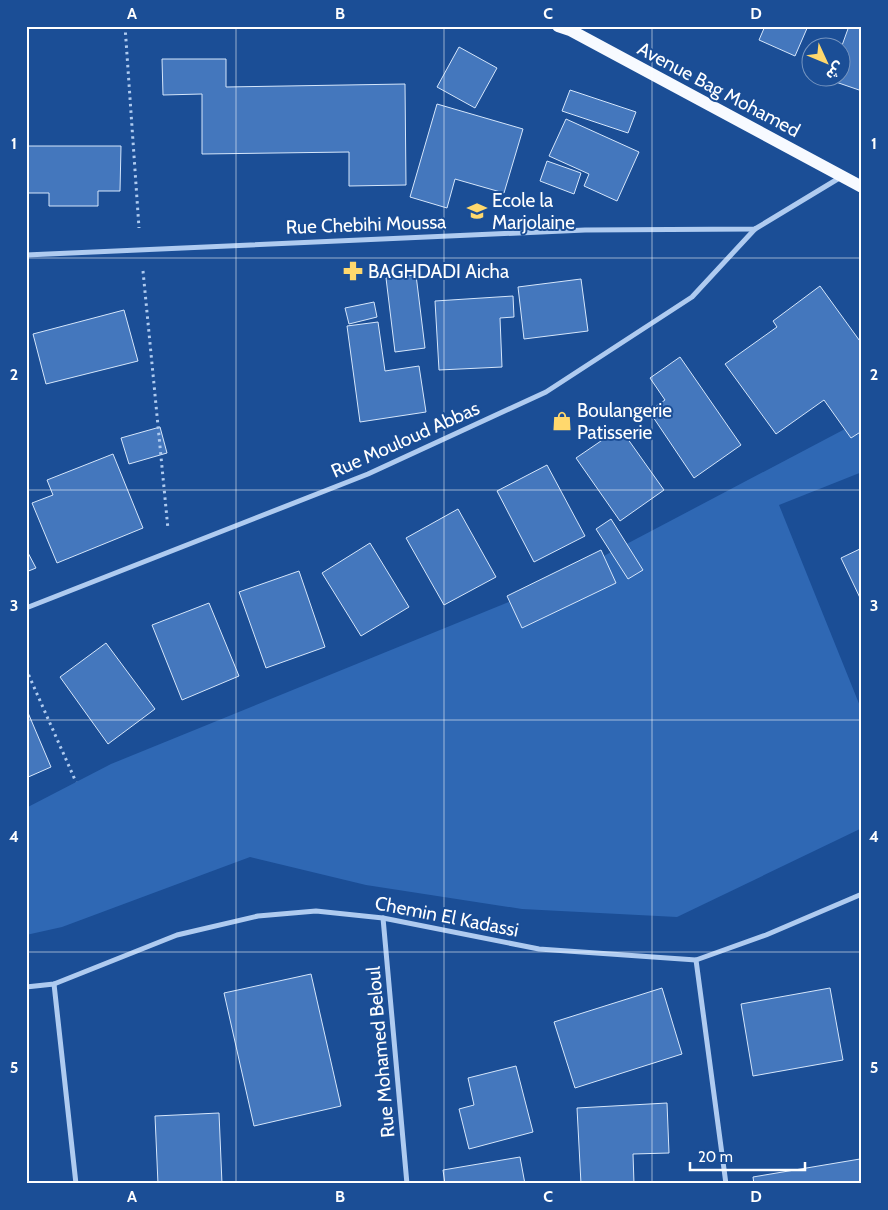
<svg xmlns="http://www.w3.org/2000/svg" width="888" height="1210" font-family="Cabin,'Noto Sans Arabic',sans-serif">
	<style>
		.green { fill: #2f68b4 }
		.building { fill: #4477bd; stroke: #d5e6fb }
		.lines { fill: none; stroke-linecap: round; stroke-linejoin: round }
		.path { stroke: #afcbf0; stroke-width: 3; stroke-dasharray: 2.5 4; stroke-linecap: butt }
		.street { stroke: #afcbf0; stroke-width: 5 }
		.primary { stroke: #f7faff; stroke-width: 12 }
		.grid { fill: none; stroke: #fff; stroke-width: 1; stroke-opacity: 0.55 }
		.labels { text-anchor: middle; stroke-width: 4; stroke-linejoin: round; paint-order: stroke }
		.street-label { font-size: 19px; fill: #fff; stroke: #1b4e96 }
		.poi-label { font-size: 19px; fill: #fff; stroke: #1b4e96; text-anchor: start }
		.neatline { fill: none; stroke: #fff; stroke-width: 2 }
		.grid-label { font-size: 16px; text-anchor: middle; font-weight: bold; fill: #fff }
	</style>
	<rect width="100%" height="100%" fill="#1b4e96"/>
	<polygon class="green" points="862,420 862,472 779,505 862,711 862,828 677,917 522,909 366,885 250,857 62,927 26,935 26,808 111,764 543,588"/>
	<g class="building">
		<polygon points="765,26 808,26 795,56 759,40"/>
		<polygon points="849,26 862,26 862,91 830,80 831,78 840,78 840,51"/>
		<polygon points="459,47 497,68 475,108 437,87"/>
		<polygon points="162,59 226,59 226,87 405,84 406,185 349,186 349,152 202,154 202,94 163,95"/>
		<polygon points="570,90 636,112 628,133 562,111"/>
		<polygon points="437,104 523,129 504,193 455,179 447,208 410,197"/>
		<polygon points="566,119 639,152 617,201 584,186 589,174 549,156"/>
		<polygon points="26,146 121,146 120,191 98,191 98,206 49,206 49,193 26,193"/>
		<polygon points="547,161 581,173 574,194 540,181"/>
		<polygon points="416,275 425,348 395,352 386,278"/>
		<polygon points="581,279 588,331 524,339 518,287"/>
		<polygon points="820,286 862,344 862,431 851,438 824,400 776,434 725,364 777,327 773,321"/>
		<polygon points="513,296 514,317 500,318 502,367 439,370 435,301"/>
		<polygon points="374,302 377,317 349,324 345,308"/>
		<polygon points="124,310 138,361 46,384 33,334"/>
		<polygon points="378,322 385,371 419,366 426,412 360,422 347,326"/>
		<polygon points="680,357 741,445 694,478 649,411 665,400 650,378"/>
		<polygon points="160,427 167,453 129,464 121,438"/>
		<polygon points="620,428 664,490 620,521 576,458"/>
		<polygon points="113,454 143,528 57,563 32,503 53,495 47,480"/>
		<polygon points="547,465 585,536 534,562 497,491"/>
		<polygon points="458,509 496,577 444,605 406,538"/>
		<polygon points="611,519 643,570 628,579 596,529"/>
		<polygon points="370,543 409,607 361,636 322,573"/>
		<polygon points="862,548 862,602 841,558"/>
		<polygon points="26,549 36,568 26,572"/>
		<polygon points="601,550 616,583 522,628 507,596"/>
		<polygon points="299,571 325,647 266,668 239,592"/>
		<polygon points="209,603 239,676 182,700 152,625"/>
		<polygon points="106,643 155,709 108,744 60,677"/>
		<polygon points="26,708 51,767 26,778"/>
		<polygon points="311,974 341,1106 254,1126 224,993"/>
		<polygon points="662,988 682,1054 575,1088 554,1022"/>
		<polygon points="830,988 843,1060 753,1076 741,1004"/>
		<polygon points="516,1066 533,1132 469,1149 459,1109 474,1105 468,1078"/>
		<polygon points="667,1103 669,1153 633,1154 634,1184 581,1184 577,1108"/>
		<polygon points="219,1113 222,1184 158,1184 155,1116"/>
		<polygon points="520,1157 525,1184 445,1184 443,1170"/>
		<polygon points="860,1159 862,1184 754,1184 753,1177"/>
	</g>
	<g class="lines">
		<g class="path">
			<polyline points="125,26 139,228"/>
			<polyline points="143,271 168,529"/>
			<polyline points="26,669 76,782"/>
		</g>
		<g class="street">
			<polyline points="26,255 585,230 755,229 841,177"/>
			<polyline points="26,608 368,474 546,392 692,297 755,229"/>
			<polyline points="383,918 407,1184"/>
			<polyline points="696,960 726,1184"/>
			<polyline points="54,984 76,1184"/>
			<polyline points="26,987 54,984 177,935 258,916 316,911 383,918 539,949 696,960 766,935 862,894"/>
		</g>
		<polyline class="primary" points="558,26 570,30 862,187"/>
	</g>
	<path class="grid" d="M236 26V1184M444 26V1184M652 26V1184M26 258H862M26 490H862M26 720H862M26 952H862"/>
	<defs>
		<symbol id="school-bare" viewBox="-9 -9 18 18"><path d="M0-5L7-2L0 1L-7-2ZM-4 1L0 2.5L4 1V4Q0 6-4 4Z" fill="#ffd86d" stroke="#1b4e96" stroke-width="2.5" paint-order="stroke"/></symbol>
		<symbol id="pharmacy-bare" viewBox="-9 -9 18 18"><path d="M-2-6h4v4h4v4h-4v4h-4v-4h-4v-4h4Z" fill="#ffd86d" stroke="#1b4e96" stroke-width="2.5" paint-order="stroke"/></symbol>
		<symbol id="shop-bare" viewBox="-9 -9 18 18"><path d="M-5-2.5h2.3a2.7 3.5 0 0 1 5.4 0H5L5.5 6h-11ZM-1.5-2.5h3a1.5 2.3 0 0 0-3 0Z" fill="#ffd86d" stroke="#1b4e96" stroke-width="2.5" paint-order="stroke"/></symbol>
	</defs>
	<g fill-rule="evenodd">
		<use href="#school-bare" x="463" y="197" width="28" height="28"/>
		<use href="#pharmacy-bare" x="339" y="257" width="28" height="28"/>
		<use href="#shop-bare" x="548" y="407" width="28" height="28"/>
	</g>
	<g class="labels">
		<g class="street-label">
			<text transform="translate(719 89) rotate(28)" y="7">Avenue Bag Mohamed</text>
			<text transform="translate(366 224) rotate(-2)" y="7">Rue Chebihi Moussa</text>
			<text transform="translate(405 439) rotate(-24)" y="7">Rue Mouloud Abbas</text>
			<text transform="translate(447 916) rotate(11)" y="7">Chemin El Kadassi</text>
			<text transform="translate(380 1052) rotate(-95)" y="7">Rue Mohamed Beloul</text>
		</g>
		<g class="poi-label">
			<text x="492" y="207">Ecole la<tspan x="492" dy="22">Marjolaine</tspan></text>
			<text x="368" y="278">BAGHDADI Aicha</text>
			<text x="577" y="417">Boulangerie<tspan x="577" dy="22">Patisserie</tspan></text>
		</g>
	</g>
	<rect width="888" height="1210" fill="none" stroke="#1b4e96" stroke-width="55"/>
	<g transform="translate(826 62) rotate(134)"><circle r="24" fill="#1b4e96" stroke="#7695c0"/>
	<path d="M0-4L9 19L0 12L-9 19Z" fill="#ffd86d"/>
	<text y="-8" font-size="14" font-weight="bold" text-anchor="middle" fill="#ffffff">ش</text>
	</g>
	<path d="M690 1162v8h115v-8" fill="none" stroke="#ffffff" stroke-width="2.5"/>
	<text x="698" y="1162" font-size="15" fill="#ffffff" stroke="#1b4e96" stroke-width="4" paint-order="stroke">20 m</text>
	<rect x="28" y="28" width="832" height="1154" class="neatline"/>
	<g class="grid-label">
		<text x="132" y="19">A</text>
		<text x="340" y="19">B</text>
		<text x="548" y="19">C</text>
		<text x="756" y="19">D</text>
		<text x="14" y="149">1</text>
		<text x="874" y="149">1</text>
		<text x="14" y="380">2</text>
		<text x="874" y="380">2</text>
		<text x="14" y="611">3</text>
		<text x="874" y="611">3</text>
		<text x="14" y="842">4</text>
		<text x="874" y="842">4</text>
		<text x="14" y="1073">5</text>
		<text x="874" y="1073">5</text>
		<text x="132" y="1202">A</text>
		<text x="340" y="1202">B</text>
		<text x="548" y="1202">C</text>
		<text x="756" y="1202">D</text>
	</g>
</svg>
